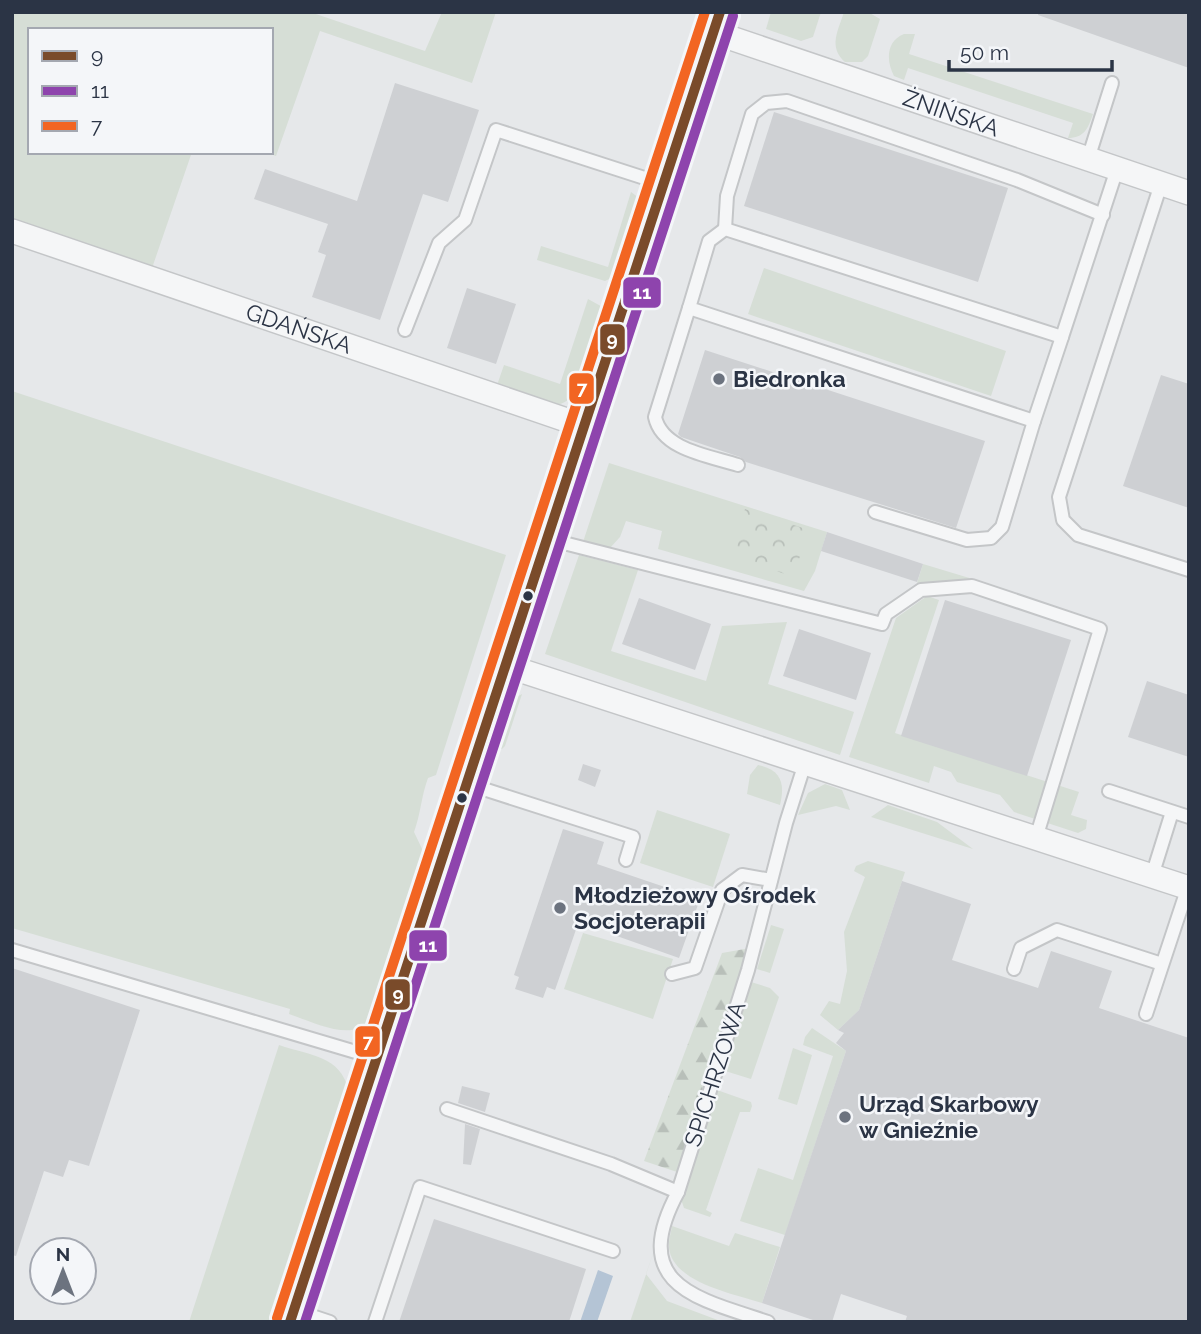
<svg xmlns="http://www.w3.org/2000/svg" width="1201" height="1334" font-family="Raleway,sans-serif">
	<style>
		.grass { fill: #d6ded6 }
		.forest { fill: url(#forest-firs) }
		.park { fill: url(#park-crowns) }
		.water { fill: #b4c4d5 }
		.building { fill: #ced0d3 }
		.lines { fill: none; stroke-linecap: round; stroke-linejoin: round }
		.lane-casing { stroke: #c4c6c8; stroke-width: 16 }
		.street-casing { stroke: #c4c6c8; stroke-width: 26 }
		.secondary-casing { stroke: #c4c6c8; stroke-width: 37 }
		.lane { stroke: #f5f6f7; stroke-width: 12 }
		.street { stroke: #f5f6f7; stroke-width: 23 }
		.secondary { stroke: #f8f8f8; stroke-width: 33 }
		.bus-1-casing { stroke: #f4f6f9; stroke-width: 16 }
		.bus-2-casing { stroke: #f4f6f9; stroke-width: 16 }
		.bus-3-casing { stroke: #f4f6f9; stroke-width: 16 }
		.bus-1 { stroke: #7a4b2a; stroke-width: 10 }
		.bus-2 { stroke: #8e44ad; stroke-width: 10 }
		.bus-3 { stroke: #f26522; stroke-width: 10 }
		.poi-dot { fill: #6c737f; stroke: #f4f6f9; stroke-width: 2.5 }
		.bus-dot { fill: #2b3445; stroke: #f4f6f9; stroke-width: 2.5 }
		.labels { text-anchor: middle; stroke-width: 5; stroke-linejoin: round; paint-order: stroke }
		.street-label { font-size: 23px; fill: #2b3445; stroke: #f4f6f9 }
		.poi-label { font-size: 23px; font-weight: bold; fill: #2b3445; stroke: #f4f6f9; text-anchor: start }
		.line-badge { stroke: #f4f6f9; stroke-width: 2.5 }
		.badge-label { font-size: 19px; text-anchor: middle; font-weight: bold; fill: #fff }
	</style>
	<defs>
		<pattern id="forest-firs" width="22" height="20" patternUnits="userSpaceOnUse" patternTransform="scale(1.75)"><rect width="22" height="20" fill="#d6ded6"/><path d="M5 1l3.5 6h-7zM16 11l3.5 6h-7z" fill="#b8bfb9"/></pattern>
		<pattern id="park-crowns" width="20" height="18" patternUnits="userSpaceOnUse" patternTransform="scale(1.75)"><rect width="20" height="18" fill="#d6ded6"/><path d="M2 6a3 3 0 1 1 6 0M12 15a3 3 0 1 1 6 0" fill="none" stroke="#b8bfb9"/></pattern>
	</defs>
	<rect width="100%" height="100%" fill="#e6e8ea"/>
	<g class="grass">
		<polygon points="12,12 310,12 425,51 442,12 496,12 472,83 320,31 276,156 264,152 271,152 271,30 30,30 30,152 192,152 151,271 12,226"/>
		<polygon points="771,12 821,12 813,37 801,41 766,29"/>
		<path d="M844 12H868L880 19 868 56 862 62H845C828 47 838 31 844 12Z"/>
		<path d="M904 34H915L909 54 1093 114C1088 129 1084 138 1068 138L1073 123 908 68 904 80 894 76C886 61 886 41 904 34Z"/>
		<path d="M631 192 643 201C635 224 630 271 605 281L537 260 541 246 608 267Z"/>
		<polygon points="764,268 1006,351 991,396 748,314"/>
		<path d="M588 299 608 310C598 337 585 411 549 405 531 402 513 394 496 388L504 365 560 384Z"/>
		<path d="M12 391 506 555 436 775 428 778C421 797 421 813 414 832L424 853 423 866 371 1023C346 1040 316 1023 289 1014L290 1009 12 928Z"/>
		<polygon points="609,463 827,532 815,571 804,591 658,549 662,531 626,521 620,537 610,548 583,542"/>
		<polygon points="579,555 638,570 611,651 706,681 722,626 787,622 768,684 854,712 840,755 545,654"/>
		<polygon points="923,564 976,580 917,583"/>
		<polygon points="927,596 939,600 895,733 1079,792 1071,815 1087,820 1086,829 1078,833 1014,812 1000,795 957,782 951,772 934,766 929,783 849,757 896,618"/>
		<polygon points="522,694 505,746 502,749 494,749 511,700"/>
		<path d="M758 765C782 770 785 784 780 805L747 794 750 775Z"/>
		<polygon points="825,784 842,790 850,810 836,806 798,815 808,793"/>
		<polygon points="888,805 937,822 973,849 871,817"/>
		<polygon points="657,810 730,834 713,887 640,863"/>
		<polygon points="868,861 905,872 859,1010 838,1030 820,1015 829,1001 840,1004 847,971 844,932 865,877 854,871 856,866"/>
		<polygon points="771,925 784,929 770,973 757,969"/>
		<polygon points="583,933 673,959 653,1019 564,989"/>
		<polygon points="751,982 770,988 779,997 751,1079 722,1070"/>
		<polygon points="812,1028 846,1051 785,1235 740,1221 758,1168 793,1180 833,1056 803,1045 805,1037"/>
		<path d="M279 1045C311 1056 340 1055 349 1091L275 1322H189Z"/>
		<polygon points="793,1048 812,1055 797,1105 778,1099"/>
		<polygon points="717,1090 751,1102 752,1106 750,1112 740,1112 706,1210 712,1213 710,1217 684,1208 681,1199"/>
		<path d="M672 1226 729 1246 735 1233 780 1247 762 1303C735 1294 673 1283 669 1248 668 1242 671 1233 672 1226Z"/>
		<polygon points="659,1236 646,1274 667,1301 723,1322 630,1322"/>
	</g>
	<polygon class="forest" points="756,947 677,1172 644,1161 722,953"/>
	<polygon class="park" points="745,509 812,531 791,576 729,555"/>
	<polygon class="water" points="598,1270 613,1276 597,1322 580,1322"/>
	<g class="building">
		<polygon points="1039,12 1189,12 1189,68 1038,15"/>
		<polygon points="395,83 479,110 448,202 423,194 380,320 312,297 326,255 318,252 328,224 254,199 265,169 357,201"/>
		<polygon points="774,112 1008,188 978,282 744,206"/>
		<polygon points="467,288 516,304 496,364 447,348"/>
		<polygon points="705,350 985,441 956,528 746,462 740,457 681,437 678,434"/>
		<polygon points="1161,375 1189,384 1189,508 1123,486"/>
		<polygon points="827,532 923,564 917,582 821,551"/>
		<polygon points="639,598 711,624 695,670 622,644"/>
		<polygon points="945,600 1071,640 1027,776 901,736"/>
		<polygon points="799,629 871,653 856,700 783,676"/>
		<polygon points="1147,681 1189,695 1189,757 1128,737"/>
		<polygon points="583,764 601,770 595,787 578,780"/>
		<polygon points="563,829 604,842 597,864 700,899 679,958 614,935 617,929 580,918 555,990 547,987 543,998 515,989 519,977 514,975"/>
		<polygon points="902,881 971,904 952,960 1038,988 1051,951 1112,971 1099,1008 1189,1038 1189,1322 905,1322 907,1316 841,1294 832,1322 819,1322 762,1303 846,1051 836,1043 844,1033 838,1030 859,1010"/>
		<polygon points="12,968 140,1010 89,1166 69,1160 63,1177 44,1171 16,1256 12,1255"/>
		<polygon points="462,1086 490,1093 485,1112 458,1103"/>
		<polygon points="465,1124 480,1129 471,1165 463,1164"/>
		<polygon points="434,1219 586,1269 569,1322 399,1322"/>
	</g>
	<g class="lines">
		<defs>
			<g id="lane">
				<polyline points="1088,159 1112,83"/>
				<polyline points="1161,184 1059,497 1063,520 1078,535 1189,570"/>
				<polyline points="725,229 727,196 752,114 766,103 787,101 1017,180 1103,215"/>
				<path d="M689 308 655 417C662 450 710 456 738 465"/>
				<polyline points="405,330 439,243 465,220 496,130 663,184"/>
				<polyline points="1034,421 1062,337"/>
				<polyline points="875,512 967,540 991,538 1002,527 1034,421 689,308 709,241 725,229 1062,337 1117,169"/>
				<polyline points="548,539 882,624 886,614 921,590 972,586 1100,629 1036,838"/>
				<polyline points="468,784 633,837 626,860"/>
				<polyline points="1109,791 1189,817"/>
				<polyline points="1152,876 1172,812"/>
				<polyline points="12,950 376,1058"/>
				<polyline points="1014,969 1021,948 1057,930 1162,964"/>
				<polyline points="672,974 695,968 722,890 742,875 771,880"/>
				<polyline points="1146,1014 1188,887"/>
				<polyline points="447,1109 611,1164 678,1192"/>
				<polyline points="294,1310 330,1322"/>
				<polyline points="375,1322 420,1187 613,1251"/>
				<path d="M768 1322C695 1298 628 1285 678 1192L748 970 786 823 805 763"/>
			</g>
			<g id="street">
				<polyline points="713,32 1189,193"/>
				<path id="s1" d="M12 231 584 426"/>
				<polyline points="507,666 1189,888"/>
			</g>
			<polyline id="secondary" points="290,1322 720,12"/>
		</defs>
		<use href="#lane" class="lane-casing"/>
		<use href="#street" class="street-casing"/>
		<use href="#secondary" class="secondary-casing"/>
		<use href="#lane" class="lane"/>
		<use href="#street" class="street"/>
		<use href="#secondary" class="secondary"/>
		<defs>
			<polyline id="bus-1" points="290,1322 720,12"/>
			<polyline id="bus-2" points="305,1322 733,16"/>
			<polyline id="bus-3" points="277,1318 705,12"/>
		</defs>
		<use href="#bus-1" class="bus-1-casing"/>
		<use href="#bus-2" class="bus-2-casing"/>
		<use href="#bus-3" class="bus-3-casing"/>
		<use href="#bus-1" class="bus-1"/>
		<use href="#bus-2" class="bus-2"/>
		<use href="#bus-3" class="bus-3"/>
	</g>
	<g class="poi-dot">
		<circle cx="719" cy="379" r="7"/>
		<circle cx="560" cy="908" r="7"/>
		<circle cx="845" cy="1117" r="7"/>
	</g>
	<g class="bus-dot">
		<circle cx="528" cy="596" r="6"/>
		<circle cx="462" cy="798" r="6"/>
	</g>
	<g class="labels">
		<g class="street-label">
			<text transform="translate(951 113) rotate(19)" y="8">ŻNIŃSKA</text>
			<text dy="8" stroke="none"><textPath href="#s1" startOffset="303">GDAŃSKA</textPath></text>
			<text transform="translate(715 1074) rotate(-72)" y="8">SPICHRZOWA</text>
		</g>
		<g class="poi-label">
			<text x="733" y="387">Biedronka</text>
			<text x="574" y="903">Młodzieżowy Ośrodek<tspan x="574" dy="26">Socjoterapii</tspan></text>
			<text x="859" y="1112">Urząd Skarbowy<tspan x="859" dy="26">w Gnieźnie</tspan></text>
		</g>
	</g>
	<g class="line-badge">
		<rect x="622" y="276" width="40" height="33" rx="7" fill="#8e44ad"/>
		<rect x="599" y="323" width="27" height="33" rx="7" fill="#7a4b2a"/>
		<rect x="568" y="372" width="27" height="33" rx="7" fill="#f26522"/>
		<rect x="408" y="929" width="40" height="33" rx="7" fill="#8e44ad"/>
		<rect x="384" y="978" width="27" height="33" rx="7" fill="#7a4b2a"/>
		<rect x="354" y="1025" width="27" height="33" rx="7" fill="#f26522"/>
	</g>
	<g class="badge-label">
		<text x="642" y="299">11</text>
		<text x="612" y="346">9</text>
		<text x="582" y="395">7</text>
		<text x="428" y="952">11</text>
		<text x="398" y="1001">9</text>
		<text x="368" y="1048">7</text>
	</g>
	<rect width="1201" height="1334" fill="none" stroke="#2b3445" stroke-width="28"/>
	<rect x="28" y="28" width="245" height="126" fill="#f4f6f9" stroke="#a4a8b1" stroke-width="2"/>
	<rect x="42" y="51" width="35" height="10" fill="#7a4b2a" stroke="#a4a8b1" stroke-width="2"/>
	<text x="91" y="63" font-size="21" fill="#2b3445">9</text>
	<rect x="42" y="86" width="35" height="10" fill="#8e44ad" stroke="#a4a8b1" stroke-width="2"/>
	<text x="91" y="98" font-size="21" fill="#2b3445">11</text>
	<rect x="42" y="121" width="35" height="10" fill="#f26522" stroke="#a4a8b1" stroke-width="2"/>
	<text x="91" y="133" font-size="21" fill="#2b3445">7</text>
	<g transform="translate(63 1271)"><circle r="33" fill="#f4f6f9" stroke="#a4a8b1" stroke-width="2"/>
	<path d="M0-5L12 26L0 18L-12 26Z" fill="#6c737f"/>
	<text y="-10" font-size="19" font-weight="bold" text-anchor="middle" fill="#2b3445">N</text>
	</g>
	<path d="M949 60v10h163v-10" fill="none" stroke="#2b3445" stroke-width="3.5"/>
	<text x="960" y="60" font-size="21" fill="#2b3445" stroke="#f4f6f9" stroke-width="5" paint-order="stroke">50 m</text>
</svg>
